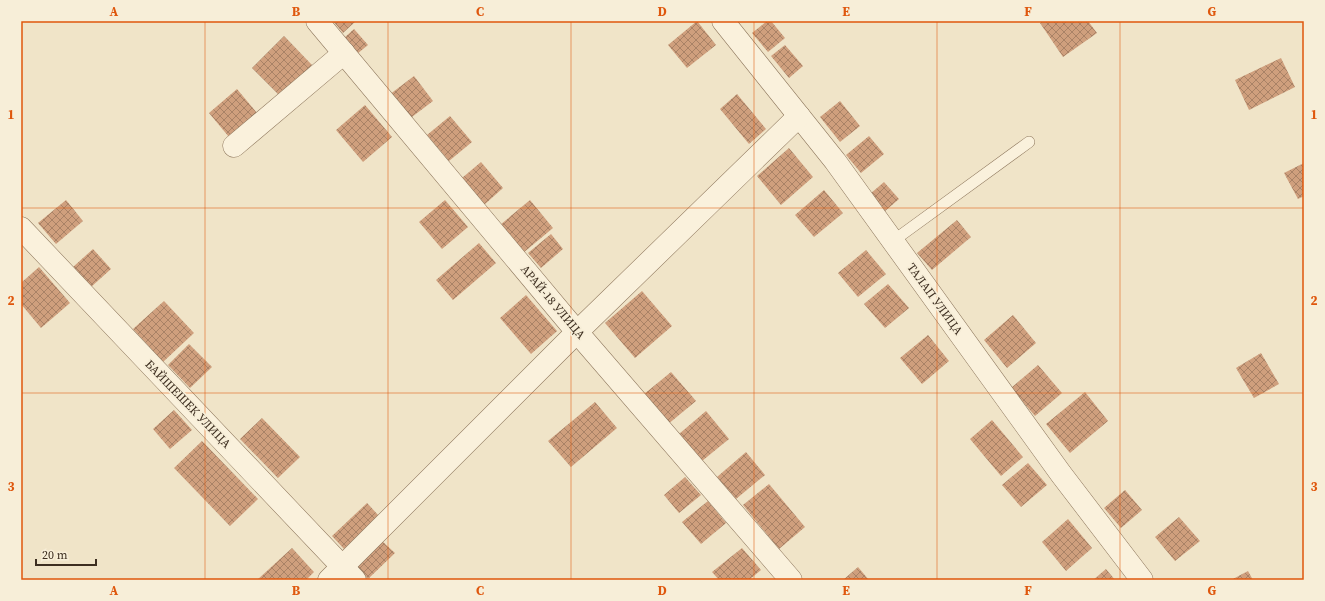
<svg xmlns="http://www.w3.org/2000/svg" width="1325" height="601" font-family="'Source Serif 4',serif">
	<style>
		.building { fill: url(#building-cross-hatch) }
		.lines { fill: none; stroke-linecap: round; stroke-linejoin: round }
		.service-casing { stroke: #8d765c; stroke-width: 12 }
		.minor-casing { stroke: #8d765c; stroke-width: 23 }
		.service { stroke: #faf1dc; stroke-width: 11 }
		.minor { stroke: #faf1dc; stroke-width: 22 }
		.grid { fill: none; stroke: #df570d; stroke-width: 1; stroke-opacity: 0.55 }
		.labels { text-anchor: middle; stroke-width: 3.5; stroke-linejoin: round; paint-order: stroke }
		.street-label { font-size: 12px; fill: #3d2e20; stroke: #f7eed8 }
		.neatline { fill: none; stroke: #df570d; stroke-width: 1.5 }
		.grid-label { font-size: 13px; text-anchor: middle; font-weight: bold; fill: #df570d }
	</style>
	<defs>
		<pattern id="building-cross-hatch" width="8" height="8" patternUnits="userSpaceOnUse"><rect width="8" height="8" fill="#cf9f7d"/><path d="M0 0l8 8M0 8l8-8" fill="none" stroke="#a98266"/></pattern>
	</defs>
	<rect width="100%" height="100%" fill="#f0e4c8"/>
	<g class="building">
		<polygon points="333,21 356,21 343,33"/>
		<polygon points="697,21 716,45 687,68 668,45"/>
		<polygon points="767,21 771,21 785,38 768,52 752,33"/>
		<polygon points="1043,21 1088,21 1097,33 1063,57 1040,23"/>
		<polygon points="354,29 368,45 357,54 344,38"/>
		<polygon points="284,36 312,65 280,96 252,68"/>
		<polygon points="785,45 803,66 789,78 771,56"/>
		<polygon points="1281,58 1295,87 1249,110 1235,80"/>
		<polygon points="414,76 433,101 408,120 389,95"/>
		<polygon points="237,89 257,113 229,137 209,113"/>
		<polygon points="737,94 766,129 749,144 720,109"/>
		<polygon points="840,101 860,126 840,142 820,117"/>
		<polygon points="365,105 392,137 363,162 336,130"/>
		<polygon points="450,116 472,142 449,161 427,135"/>
		<polygon points="869,136 884,154 861,173 846,155"/>
		<polygon points="789,148 813,177 781,205 757,176"/>
		<polygon points="481,162 503,188 484,205 462,178"/>
		<polygon points="1304,163 1304,196 1298,199 1284,173"/>
		<polygon points="884,182 899,199 884,212 870,194"/>
		<polygon points="824,190 843,213 814,237 795,215"/>
		<polygon points="66,200 83,221 56,244 38,223"/>
		<polygon points="445,200 468,227 442,249 419,222"/>
		<polygon points="530,200 553,228 523,253 500,225"/>
		<polygon points="957,220 971,237 932,270 917,253"/>
		<polygon points="551,234 563,249 541,268 528,253"/>
		<polygon points="479,243 496,263 453,300 436,280"/>
		<polygon points="93,249 111,269 91,287 73,267"/>
		<polygon points="866,250 886,274 858,297 838,273"/>
		<polygon points="39,267 70,303 41,328 21,304 21,283"/>
		<polygon points="888,284 909,308 885,328 864,304"/>
		<polygon points="642,291 672,326 635,358 605,323"/>
		<polygon points="526,295 557,331 531,354 500,318"/>
		<polygon points="164,301 194,333 163,362 133,329"/>
		<polygon points="1013,315 1036,343 1007,368 984,340"/>
		<polygon points="928,335 949,361 922,384 900,358"/>
		<polygon points="189,344 212,367 190,388 168,365"/>
		<polygon points="1261,353 1279,384 1254,398 1236,368"/>
		<polygon points="1038,365 1062,393 1035,416 1011,388"/>
		<polygon points="671,372 696,401 667,425 643,395"/>
		<polygon points="1085,392 1108,421 1070,453 1046,424"/>
		<polygon points="595,402 617,428 571,467 548,441"/>
		<polygon points="174,410 192,430 170,449 153,429"/>
		<polygon points="706,411 729,439 702,461 679,434"/>
		<polygon points="262,418 300,457 278,478 240,439"/>
		<polygon points="992,420 1023,457 1001,476 970,439"/>
		<polygon points="202,441 258,499 230,526 174,468"/>
		<polygon points="746,452 765,475 736,499 717,477"/>
		<polygon points="1028,463 1047,485 1021,507 1002,485"/>
		<polygon points="685,477 701,495 679,513 664,495"/>
		<polygon points="769,484 805,527 779,549 743,505"/>
		<polygon points="1125,490 1142,510 1121,528 1104,508"/>
		<polygon points="708,501 726,523 701,544 682,522"/>
		<polygon points="367,503 379,516 344,549 332,536"/>
		<polygon points="1179,517 1200,541 1175,561 1155,537"/>
		<polygon points="1068,519 1092,548 1066,571 1042,542"/>
		<polygon points="382,541 395,553 368,579 356,566"/>
		<polygon points="292,548 314,572 306,580 257,580"/>
		<polygon points="742,548 761,570 749,580 719,580 712,572"/>
		<polygon points="858,567 869,580 843,580"/>
		<polygon points="1106,569 1115,580 1093,580"/>
		<polygon points="1248,571 1253,580 1231,580"/>
	</g>
	<g class="lines">
		<defs>
			<polyline id="service" points="893,241 1029,142"/>
			<g id="minor">
				<polyline points="317,21 577,332 791,580"/>
				<polyline points="723,21 835,161 1061,474 1142,580"/>
				<polyline points="234,146 344,53"/>
				<polyline points="21,228 355,580"/>
				<polyline points="329,580 577,332 799,116"/>
			</g>
		</defs>
		<use href="#service" class="service-casing"/>
		<use href="#minor" class="minor-casing"/>
		<use href="#service" class="service"/>
		<use href="#minor" class="minor"/>
	</g>
	<path class="grid" d="M205 21V580M388 21V580M571 21V580M754 21V580M937 21V580M1120 21V580M21 208H1304M21 393H1304"/>
	<g class="labels">
		<g class="street-label">
			<text transform="translate(935 299) rotate(54)" y="4">ТАЛАП УЛИЦА</text>
			<text transform="translate(553 302) rotate(50)" y="4">АРАЙ-18 УЛИЦА</text>
			<text transform="translate(188 404) rotate(46)" y="4">БАЙШЕШЕК УЛИЦА</text>
		</g>
	</g>
	<rect width="1325" height="601" fill="none" stroke="#f7eed8" stroke-width="44"/>
	<path d="M36 559v6h60v-6" fill="none" stroke="#3d2e20" stroke-width="2"/>
	<text x="42" y="559" font-size="12" fill="#3d2e20" stroke="#f7eed8" stroke-width="3" paint-order="stroke">20 m</text>
	<rect x="22" y="22" width="1281" height="557" class="neatline"/>
	<g class="grid-label">
		<text x="114" y="16">A</text>
		<text x="296" y="16">B</text>
		<text x="480" y="16">C</text>
		<text x="662" y="16">D</text>
		<text x="846" y="16">E</text>
		<text x="1028" y="16">F</text>
		<text x="1212" y="16">G</text>
		<text x="11" y="119">1</text>
		<text x="1314" y="119">1</text>
		<text x="11" y="305">2</text>
		<text x="1314" y="305">2</text>
		<text x="11" y="491">3</text>
		<text x="1314" y="491">3</text>
		<text x="114" y="595">A</text>
		<text x="296" y="595">B</text>
		<text x="480" y="595">C</text>
		<text x="662" y="595">D</text>
		<text x="846" y="595">E</text>
		<text x="1028" y="595">F</text>
		<text x="1212" y="595">G</text>
	</g>
</svg>
